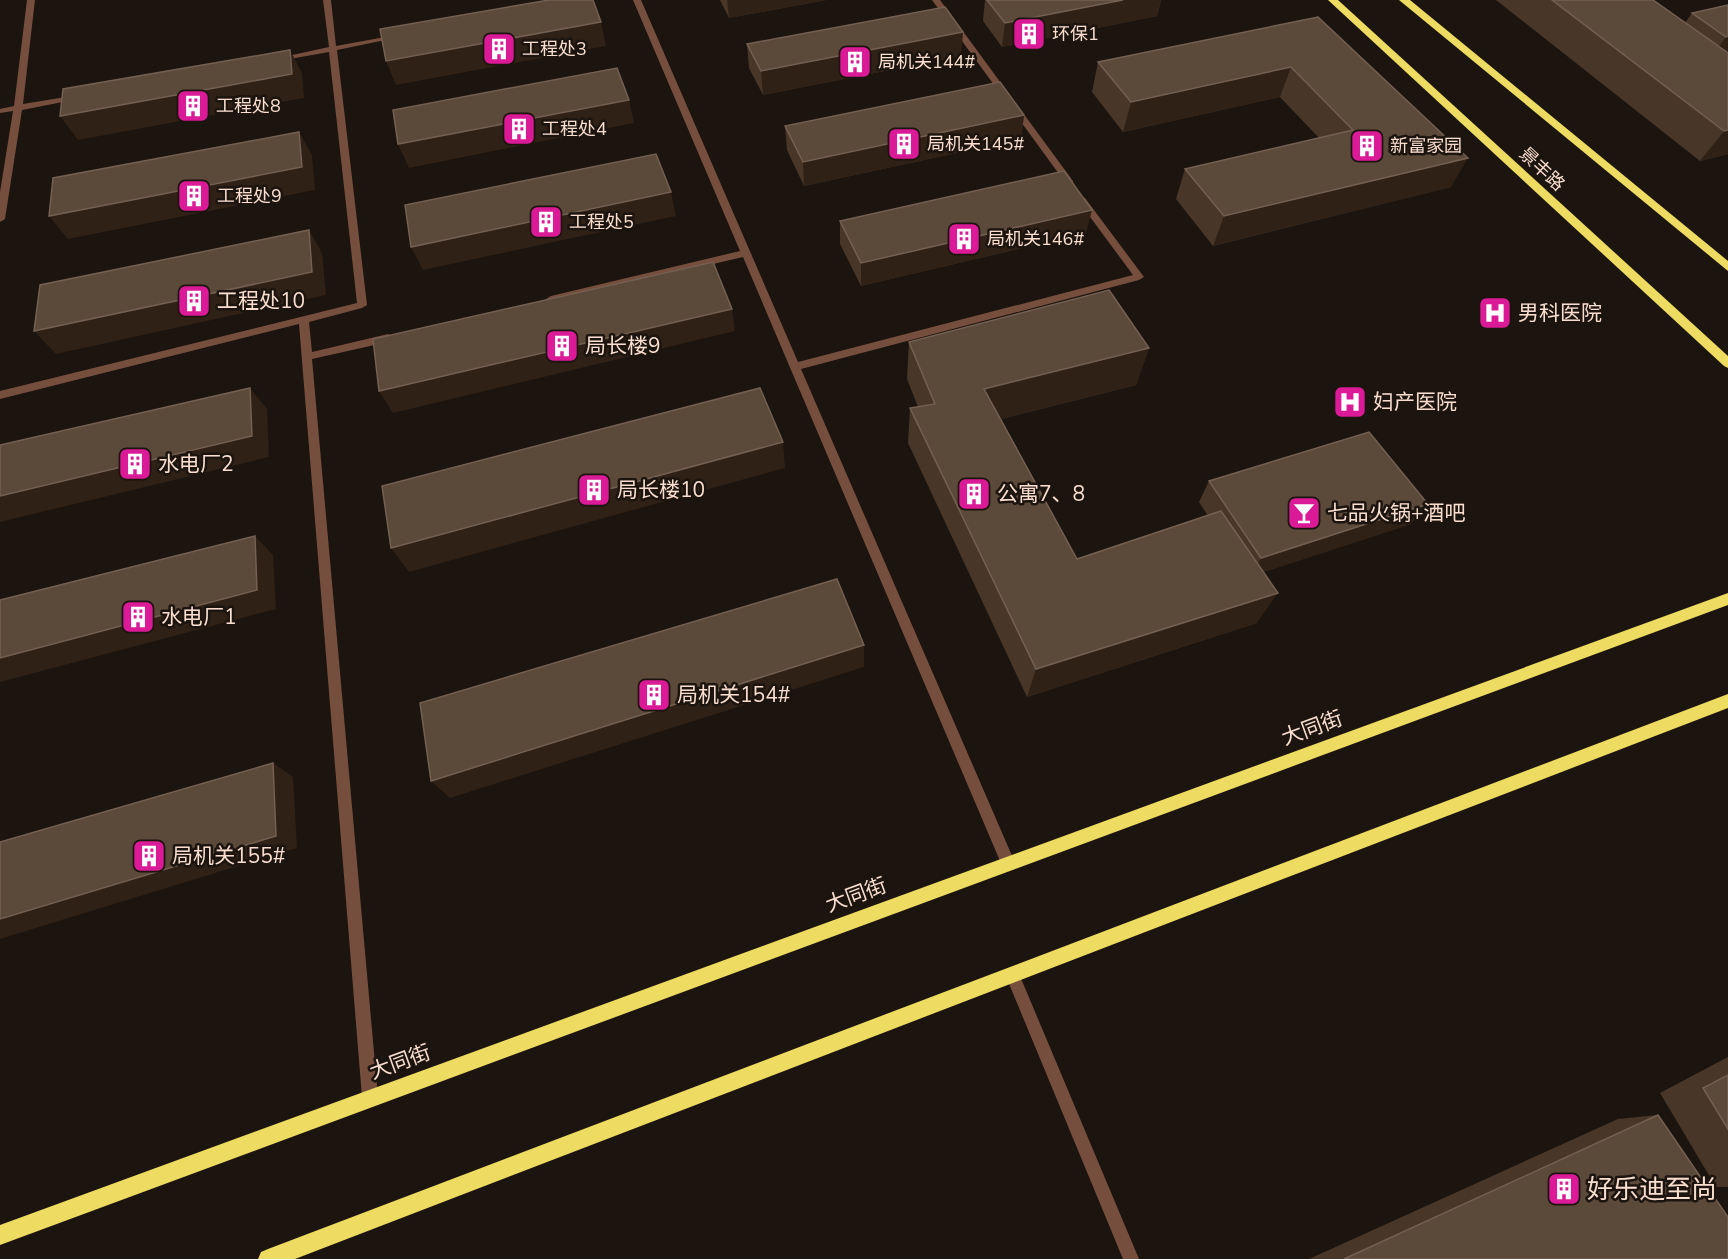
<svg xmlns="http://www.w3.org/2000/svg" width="1728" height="1259" font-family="'Nunito Sans','Noto Sans SC',sans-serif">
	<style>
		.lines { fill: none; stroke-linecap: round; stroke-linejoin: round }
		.street { fill: #764e3e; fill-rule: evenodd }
		.primary { fill: #eddb62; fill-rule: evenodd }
		.wall { fill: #483729 }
		.shaded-wall { fill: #2f2116 }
		.building { fill: #5b493a; stroke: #746052; stroke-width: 1.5 }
		.labels { text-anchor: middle; stroke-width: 5; stroke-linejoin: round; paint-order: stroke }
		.far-poi-label { font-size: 18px; fill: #f9decf; stroke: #1c140e; text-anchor: start }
		.far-street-label { font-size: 18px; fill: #f9decf; stroke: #1c140e }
		.poi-label { font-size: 21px; fill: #f9decf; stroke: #1c140e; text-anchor: start }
		.street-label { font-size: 21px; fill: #f9decf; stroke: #1c140e }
		.near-poi-label { font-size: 26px; fill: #f9decf; stroke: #1c140e; text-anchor: start }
	</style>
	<rect width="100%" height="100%" fill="#1c140e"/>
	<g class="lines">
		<g class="street">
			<polygon points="27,0 35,0 23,104 78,95 82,97 78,99 22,110 5,219 0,222 0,192 13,111 0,113 0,109 14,106"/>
			<polygon points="323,0 331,0 336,46 396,35 400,37 337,50 367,305 362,308 309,322 312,352 388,334 393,338 388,342 312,359 378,1097 375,1102 370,1105 365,1102 362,1097 299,324 0,399 0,391 357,303 329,52 278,61 274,59 329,47"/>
			<polygon points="633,0 641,0 798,362 1133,275 1079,202 1078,200 1082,197 1085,198 1144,277 1139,280 801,369 1013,858 1015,863 1013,868 1008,870 1003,868 743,257 551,302 546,299 551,296 740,251"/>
			<polygon points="932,0 940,0 1073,181 1073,185 1067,185"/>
			<polygon points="1012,967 1017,969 1139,1259 1123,1259 1005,974 1007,969"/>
		</g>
		<g class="primary">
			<polygon points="1328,0 1338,0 1728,356 1728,368 1724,366"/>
			<polygon points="1399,0 1410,0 1728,261 1728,271"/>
			<polygon points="1728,593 1728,605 0,1245 0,1225"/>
			<polygon points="1728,694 1728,708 295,1259 258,1259 261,1252 268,1249"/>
		</g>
	</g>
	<g class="wall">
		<polygon points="720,0 826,0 729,18"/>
		<polygon points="985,0 1161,0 1157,16 1002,47 983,21"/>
		<polygon points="1496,0 1653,0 1685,23 1692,13 1728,5 1728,154 1700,161"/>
		<polygon points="1318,17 1451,187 1213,246 1176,199 1185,169 1319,138 1280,97 1123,132 1092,92 1098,62"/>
		<polygon points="747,44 961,56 763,95 749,68"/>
		<polygon points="1024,115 1021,139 804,186 787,150 785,126"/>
		<polygon points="840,221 1086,233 861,286 840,244"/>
		<polygon points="909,342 1149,348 1136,385 1001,419 1077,559 1208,516 1199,502 1209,481 1411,524 1263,572 1257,623 1027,697 908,443 910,408 918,407 907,379"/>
		<polygon points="1728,1057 1728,1187 1716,1187 1660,1093"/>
		<polygon points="1658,1115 1728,1259 1309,1259 1618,1119"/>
	</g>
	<g class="shaded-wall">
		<polygon points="727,0 826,0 729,18"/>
		<polygon points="1123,0 1161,0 1157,16 1002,47 1005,23"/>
		<polygon points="601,22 606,46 396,85 386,61"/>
		<polygon points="963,32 961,56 763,95 761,71"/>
		<polygon points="1728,36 1728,56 1703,67 1726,37"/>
		<polygon points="290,50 302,73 304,98 78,140 60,116"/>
		<polygon points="1291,67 1280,97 1123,132 1131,102"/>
		<polygon points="629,100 634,123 409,168 398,144"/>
		<polygon points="1024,115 1021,139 804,186 803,162"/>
		<polygon points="1728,130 1728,154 1700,161 1724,131"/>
		<polygon points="299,132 312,155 315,190 68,239 49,216"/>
		<polygon points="1468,158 1451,187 1213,246 1224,216"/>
		<polygon points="671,192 676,216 423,270 411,247"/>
		<polygon points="1092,210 1086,233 861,286 861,263"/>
		<polygon points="309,230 322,253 326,295 56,354 34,331"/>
		<polygon points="732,309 735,331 393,413 379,391"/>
		<polygon points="1149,348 1136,385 979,425 984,389"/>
		<polygon points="250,388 267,409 269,457 0,522 0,496"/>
		<polygon points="783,442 785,468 409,572 391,548"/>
		<polygon points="1428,504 1411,524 1249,577 1261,558"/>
		<polygon points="255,536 273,555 276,609 0,682 0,658"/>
		<polygon points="1278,593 1257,623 1027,697 1036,669"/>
		<polygon points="864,645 864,667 450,798 431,781"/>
		<polygon points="273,763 293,777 297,848 0,939 0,919"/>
	</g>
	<g class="building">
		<polygon points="549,0 593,0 601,22 386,61 380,29"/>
		<polygon points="987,0 1123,0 1005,23"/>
		<polygon points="1552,0 1653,0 1728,53 1728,130 1724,131"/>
		<polygon points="1728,5 1728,36 1726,37 1692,13"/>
		<polygon points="945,7 963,32 761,71 747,44"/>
		<polygon points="1318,17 1468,158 1224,216 1185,169 1353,130 1291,67 1131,102 1098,62"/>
		<polygon points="290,50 292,74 60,116 63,89"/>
		<polygon points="617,68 629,100 398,144 393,110"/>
		<polygon points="1000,82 1024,115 803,162 785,126"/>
		<polygon points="299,132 302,167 49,216 53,178"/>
		<polygon points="656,154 671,192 411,247 405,205"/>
		<polygon points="1064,171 1092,210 861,263 840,221"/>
		<polygon points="309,230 312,272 34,331 40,285"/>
		<polygon points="713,262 732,309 379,391 373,339"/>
		<polygon points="1109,290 1149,348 984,389 1077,559 1221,511 1278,593 1036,669 910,408 935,404 909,342"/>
		<polygon points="250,388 252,436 0,496 0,445"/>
		<polygon points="760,388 783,442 391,548 382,486"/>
		<polygon points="1369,432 1428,504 1261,558 1209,481"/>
		<polygon points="255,536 257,590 0,658 0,600"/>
		<polygon points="837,579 864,645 431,781 420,703"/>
		<polygon points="273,763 276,836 0,919 0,842"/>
		<polygon points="1728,1075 1728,1129 1703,1088"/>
		<polygon points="1658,1115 1728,1217 1728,1259 1344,1259"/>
	</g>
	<defs>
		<symbol id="building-square" viewBox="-11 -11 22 22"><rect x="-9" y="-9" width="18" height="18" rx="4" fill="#da1a97" stroke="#1c140e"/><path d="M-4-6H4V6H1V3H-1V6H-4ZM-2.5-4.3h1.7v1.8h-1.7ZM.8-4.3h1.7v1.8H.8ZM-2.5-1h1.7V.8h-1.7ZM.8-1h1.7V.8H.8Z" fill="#fff"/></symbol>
		<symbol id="hospital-square" viewBox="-11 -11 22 22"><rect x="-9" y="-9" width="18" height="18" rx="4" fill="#da1a97" stroke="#1c140e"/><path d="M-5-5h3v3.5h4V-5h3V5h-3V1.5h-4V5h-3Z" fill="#fff"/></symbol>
		<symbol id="bar-square" viewBox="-11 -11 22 22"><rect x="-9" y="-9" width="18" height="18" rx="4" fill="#da1a97" stroke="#1c140e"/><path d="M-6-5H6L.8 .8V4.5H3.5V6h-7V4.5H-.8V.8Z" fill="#fff"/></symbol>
	</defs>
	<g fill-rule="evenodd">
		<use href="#building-square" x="1010" y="15" width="38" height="38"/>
		<use href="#building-square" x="480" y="30" width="38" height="38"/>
		<use href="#building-square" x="836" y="43" width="38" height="38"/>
		<use href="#building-square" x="174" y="87" width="38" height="38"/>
		<use href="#building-square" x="500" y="110" width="38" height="38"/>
		<use href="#building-square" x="885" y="125" width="38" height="38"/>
		<use href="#building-square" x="1348" y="127" width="38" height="38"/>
		<use href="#building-square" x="175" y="177" width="38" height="38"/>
		<use href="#building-square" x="527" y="203" width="38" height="38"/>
		<use href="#building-square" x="945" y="220" width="38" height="38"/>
		<use href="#building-square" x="175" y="282" width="38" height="38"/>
		<use href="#hospital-square" x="1476" y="294" width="38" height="38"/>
		<use href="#building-square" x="543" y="327" width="38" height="38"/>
		<use href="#hospital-square" x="1331" y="383" width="38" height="38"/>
		<use href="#building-square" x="116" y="445" width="38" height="38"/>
		<use href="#building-square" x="575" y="471" width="38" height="38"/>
		<use href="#building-square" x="955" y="475" width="38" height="38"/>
		<use href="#bar-square" x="1285" y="494" width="38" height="38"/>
		<use href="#building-square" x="119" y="598" width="38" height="38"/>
		<use href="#building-square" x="635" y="676" width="38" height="38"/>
		<use href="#building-square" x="130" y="837" width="38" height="38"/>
		<use href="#building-square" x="1545" y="1170" width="38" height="38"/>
	</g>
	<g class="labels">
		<g class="far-poi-label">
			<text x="1052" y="40">环保1</text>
			<text x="522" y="55">工程处3</text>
			<text x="878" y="68">局机关144#</text>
			<text x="216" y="112">工程处8</text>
			<text x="542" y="135">工程处4</text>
			<text x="927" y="150">局机关145#</text>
			<text x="1390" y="152">新富家园</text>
			<text x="217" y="202">工程处9</text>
			<text x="569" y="228">工程处5</text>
			<text x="987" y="245">局机关146#</text>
		</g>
		<g class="far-street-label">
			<text transform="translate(1542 169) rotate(43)" y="6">景丰路</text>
		</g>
		<g class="poi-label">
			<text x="217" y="308">工程处10</text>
			<text x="1518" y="320">男科医院</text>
			<text x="585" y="353">局长楼9</text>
			<text x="1373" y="409">妇产医院</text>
			<text x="158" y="471">水电厂2</text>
			<text x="617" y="497">局长楼10</text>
			<text x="997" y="501">公寓7、8</text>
			<text x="1327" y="520">七品火锅+酒吧</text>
			<text x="161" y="624">水电厂1</text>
			<text x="677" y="702">局机关154#</text>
			<text x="172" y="863">局机关155#</text>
		</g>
		<g class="street-label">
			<text transform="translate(1312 728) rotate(-20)" y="7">大同街</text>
			<text transform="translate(856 895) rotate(-20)" y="7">大同街</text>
			<text transform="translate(400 1062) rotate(-20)" y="7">大同街</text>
		</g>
		<g class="near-poi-label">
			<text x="1587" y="1198">好乐迪至尚</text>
		</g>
	</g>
</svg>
